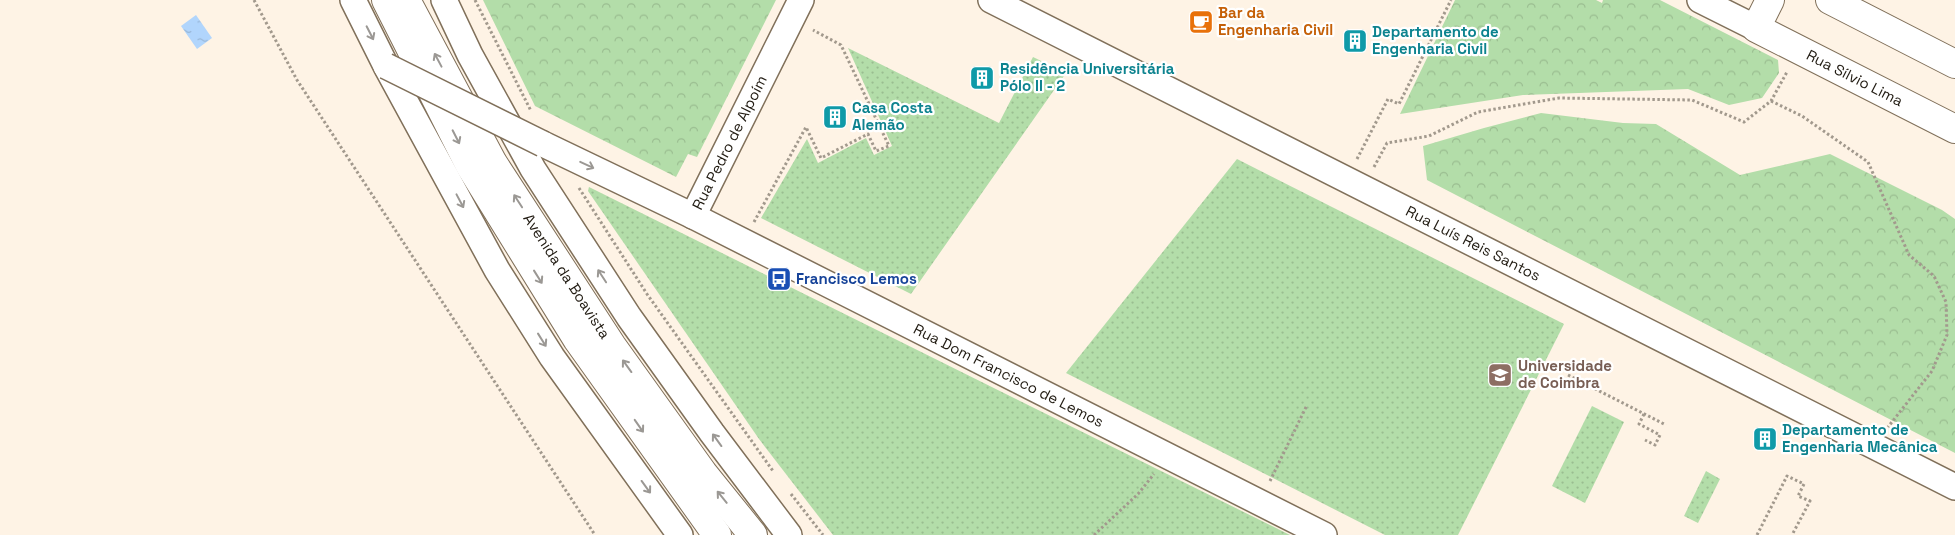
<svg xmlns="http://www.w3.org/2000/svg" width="1955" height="535" font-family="'Space Grotesk',sans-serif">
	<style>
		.grass { fill: url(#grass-dots) }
		.forest { fill: url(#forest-crowns) }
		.water { fill: url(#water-ripples) }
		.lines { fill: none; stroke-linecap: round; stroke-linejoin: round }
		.minor-casing { stroke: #80705a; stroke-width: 28 }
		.tertiary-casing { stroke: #80705a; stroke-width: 30 }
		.trunk-casing { stroke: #80705a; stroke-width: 30 }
		.path { stroke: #a2998d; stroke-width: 3; stroke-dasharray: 2.5 2.5; stroke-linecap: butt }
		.minor { stroke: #fff; stroke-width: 25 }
		.tertiary { stroke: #fff; stroke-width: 28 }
		.trunk { stroke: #fff; stroke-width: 28 }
		.minor-bridge-casing { stroke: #80705a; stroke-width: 28; stroke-linecap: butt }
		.minor-bridge { stroke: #fff; stroke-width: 25 }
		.oneway { stroke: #9b9894 }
		.labels { text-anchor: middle; stroke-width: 4.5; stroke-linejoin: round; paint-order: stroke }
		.food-label { font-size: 15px; font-weight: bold; fill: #c56008; stroke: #fff; text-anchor: start }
		.culture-label { font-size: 15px; font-weight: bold; fill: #0d838f; stroke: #fff; text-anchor: start }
		.street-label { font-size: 15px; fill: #211b12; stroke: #fff }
		.transit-label { font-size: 15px; font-weight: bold; fill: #164399; stroke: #fff; text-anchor: start }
		.education-label { font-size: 15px; font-weight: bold; fill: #785e54; stroke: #fff; text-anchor: start }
	</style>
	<defs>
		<pattern id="grass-dots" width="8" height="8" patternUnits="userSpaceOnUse" patternTransform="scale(1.25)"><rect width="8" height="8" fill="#b3dda9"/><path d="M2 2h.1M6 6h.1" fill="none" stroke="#9abd90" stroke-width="1.8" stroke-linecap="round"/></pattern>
		<pattern id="forest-crowns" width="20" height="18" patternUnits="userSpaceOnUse" patternTransform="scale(1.25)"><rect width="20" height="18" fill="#b3dda9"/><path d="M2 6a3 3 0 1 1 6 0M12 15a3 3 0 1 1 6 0" fill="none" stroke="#9abd90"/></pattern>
		<pattern id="water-ripples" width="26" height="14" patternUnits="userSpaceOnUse" patternTransform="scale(1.25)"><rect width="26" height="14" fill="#b1d5fc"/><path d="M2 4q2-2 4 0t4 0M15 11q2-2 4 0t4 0" fill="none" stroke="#98b6d7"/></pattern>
	</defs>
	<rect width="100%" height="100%" fill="#fef3e5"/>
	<g class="grass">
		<polygon points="848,48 999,123 1033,57 1066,73 911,294 761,218 807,139 818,163 866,138 874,155 892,146"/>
		<polygon points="1237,159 1564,324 1458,535 1385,535 1066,373"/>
		<polygon points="589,187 1290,535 833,535 759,439 588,191"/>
		<polygon points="1592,406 1624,422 1585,503 1552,486"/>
		<polygon points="1706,471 1720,479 1698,523 1684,516"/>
	</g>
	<g class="forest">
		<polygon points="483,0 776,0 697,157 688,154 676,177 535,106"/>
		<polygon points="1455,0 1596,0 1602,3 1603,0 1660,0 1778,60 1779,73 1762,98 1729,105 1688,89 1523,95 1400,114"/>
		<polygon points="1541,113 1623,123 1656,124 1740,175 1830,154 1942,210 1955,219 1955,453 1427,180 1423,146 1484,128"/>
	</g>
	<polygon class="water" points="196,15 212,38 197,49 181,26"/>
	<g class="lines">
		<defs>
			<g id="minor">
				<polyline points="353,0 386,66 497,270 552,357 680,535"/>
				<polyline points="444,0 470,55 533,169 629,317 712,433 789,535"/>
				<path id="s1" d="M991 0 1955 487"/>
				<polyline points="1700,0 1756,28"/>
				<path id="s2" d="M543 144 693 216 1324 535"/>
				<path id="s3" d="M693 216 801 0"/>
			</g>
			<g id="tertiary">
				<path id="s4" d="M1770 0 1756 28 1955 129"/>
				<polyline points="1830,0 1955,64"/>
			</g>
			<g id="trunk">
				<polyline points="386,0 470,166 577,339 717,535"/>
				<path id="s5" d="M406 0 493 163 612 346 703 473 753 535"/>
			</g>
		</defs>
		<use href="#minor" class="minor-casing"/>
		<use href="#tertiary" class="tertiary-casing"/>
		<use href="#trunk" class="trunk-casing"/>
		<g class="path">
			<polyline points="254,0 297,80 595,535"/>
			<polyline points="475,0 531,111"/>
			<polyline points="1771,101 1802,116 1868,162 1909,255 1934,276 1946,302 1947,335 1932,371 1888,427"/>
			<polyline points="1357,159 1388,99 1399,104 1451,0"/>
			<polyline points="1374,167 1387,143 1429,136 1478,112 1559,98 1692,100 1744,122 1771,101 1787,72"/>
			<polyline points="579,188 647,294 773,471"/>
			<polyline points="754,222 806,127 821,158 868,134 876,151 889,146 841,45 813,30"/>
			<polyline points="1568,375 1666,425"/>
			<polyline points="1644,414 1639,424 1660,435 1655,445 1645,440"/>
			<polyline points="1270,481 1307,405"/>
			<polyline points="791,494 823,535"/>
			<polyline points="1094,535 1138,494 1154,474"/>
			<polyline points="1757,535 1787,476 1804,484 1798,496 1810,501 1792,535"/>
		</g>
		<use href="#minor" class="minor"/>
		<use href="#tertiary" class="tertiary"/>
		<use href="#trunk" class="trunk"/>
		<defs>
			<polyline id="minor-bridge" points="386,66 543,144"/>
		</defs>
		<use href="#minor-bridge" class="minor-bridge-casing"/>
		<use href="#minor-bridge" class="minor-bridge"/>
	</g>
	<defs><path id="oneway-shaft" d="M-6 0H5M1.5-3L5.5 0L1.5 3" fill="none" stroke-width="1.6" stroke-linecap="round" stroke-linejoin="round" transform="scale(1.25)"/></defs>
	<g class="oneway">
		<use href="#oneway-shaft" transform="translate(370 33) rotate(63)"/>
		<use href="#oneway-shaft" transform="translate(438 60) rotate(-118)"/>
		<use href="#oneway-shaft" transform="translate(456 137) rotate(63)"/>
		<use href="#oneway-shaft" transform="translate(587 165) rotate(25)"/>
		<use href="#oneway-shaft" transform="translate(460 201) rotate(62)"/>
		<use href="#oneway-shaft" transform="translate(518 201) rotate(-123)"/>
		<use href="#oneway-shaft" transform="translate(602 276) rotate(-123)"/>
		<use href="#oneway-shaft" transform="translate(538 277) rotate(58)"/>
		<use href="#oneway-shaft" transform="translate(542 340) rotate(58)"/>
		<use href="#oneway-shaft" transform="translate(627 366) rotate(-126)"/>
		<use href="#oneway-shaft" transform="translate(639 426) rotate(55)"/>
		<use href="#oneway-shaft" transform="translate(717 440) rotate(-126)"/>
		<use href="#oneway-shaft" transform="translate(646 487) rotate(54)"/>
		<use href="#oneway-shaft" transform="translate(722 497) rotate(-129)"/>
	</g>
	<defs>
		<symbol id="cafe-square" viewBox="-11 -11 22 22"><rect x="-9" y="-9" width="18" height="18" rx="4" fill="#e8710a" stroke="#fff"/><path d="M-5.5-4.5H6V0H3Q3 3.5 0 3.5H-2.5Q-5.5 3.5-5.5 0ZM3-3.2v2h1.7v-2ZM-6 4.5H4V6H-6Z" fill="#fff"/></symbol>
		<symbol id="building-square" viewBox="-11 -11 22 22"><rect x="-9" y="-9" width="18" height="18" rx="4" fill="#0f9aa8" stroke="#fff"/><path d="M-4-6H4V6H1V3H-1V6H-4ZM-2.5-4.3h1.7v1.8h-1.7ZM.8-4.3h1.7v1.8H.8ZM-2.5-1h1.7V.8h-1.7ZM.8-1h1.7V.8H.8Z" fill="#fff"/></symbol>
		<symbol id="bus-square" viewBox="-11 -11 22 22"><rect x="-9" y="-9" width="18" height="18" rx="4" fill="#1a4fb4" stroke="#fff"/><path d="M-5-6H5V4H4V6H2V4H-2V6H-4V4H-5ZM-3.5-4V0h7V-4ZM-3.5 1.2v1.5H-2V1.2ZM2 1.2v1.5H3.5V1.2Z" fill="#fff"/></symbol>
		<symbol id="university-square" viewBox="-11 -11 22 22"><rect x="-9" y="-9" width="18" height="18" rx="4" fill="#8d6e63" stroke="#fff"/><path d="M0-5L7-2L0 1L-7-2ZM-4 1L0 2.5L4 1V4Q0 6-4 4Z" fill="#fff"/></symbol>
	</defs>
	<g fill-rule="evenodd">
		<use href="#cafe-square" x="1187" y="8" width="28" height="28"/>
		<use href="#building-square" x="1341" y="27" width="28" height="28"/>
		<use href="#building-square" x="968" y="64" width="28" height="28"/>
		<use href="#building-square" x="821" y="103" width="28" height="28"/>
		<use href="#bus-square" x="765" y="265" width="28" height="28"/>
		<use href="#university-square" x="1486" y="361" width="28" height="28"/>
		<use href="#building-square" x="1751" y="425" width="28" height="28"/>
	</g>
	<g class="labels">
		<g class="food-label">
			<text x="1218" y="18">Bar da<tspan x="1218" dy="17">Engenharia Civil</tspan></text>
		</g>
		<g class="culture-label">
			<text x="1372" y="37">Departamento de<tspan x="1372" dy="17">Engenharia Civil</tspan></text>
			<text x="1000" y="74">Residência Universitária<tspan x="1000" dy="17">Pólo II - 2</tspan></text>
			<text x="852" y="113">Casa Costa<tspan x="852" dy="17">Alemão</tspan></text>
			<text x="1782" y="435">Departamento de<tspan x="1782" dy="17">Engenharia Mecânica</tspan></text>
		</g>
		<g class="street-label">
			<text dy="5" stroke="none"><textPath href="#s4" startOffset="142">Rua Sílvio Lima</textPath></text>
			<text dy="5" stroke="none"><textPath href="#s3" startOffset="82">Rua Pedro de Alpoím</textPath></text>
			<text dy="5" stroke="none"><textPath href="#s1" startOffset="540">Rua Luís Reis Santos</textPath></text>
			<text dy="5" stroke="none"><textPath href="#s5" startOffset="320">Avenida da Boavista</textPath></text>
			<text dy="5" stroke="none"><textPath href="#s2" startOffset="520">Rua Dom Francisco de Lemos</textPath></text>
		</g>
		<g class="transit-label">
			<text x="796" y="284">Francisco Lemos</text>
		</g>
		<g class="education-label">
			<text x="1518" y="371">Universidade<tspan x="1518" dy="17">de Coimbra</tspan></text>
		</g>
	</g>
</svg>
